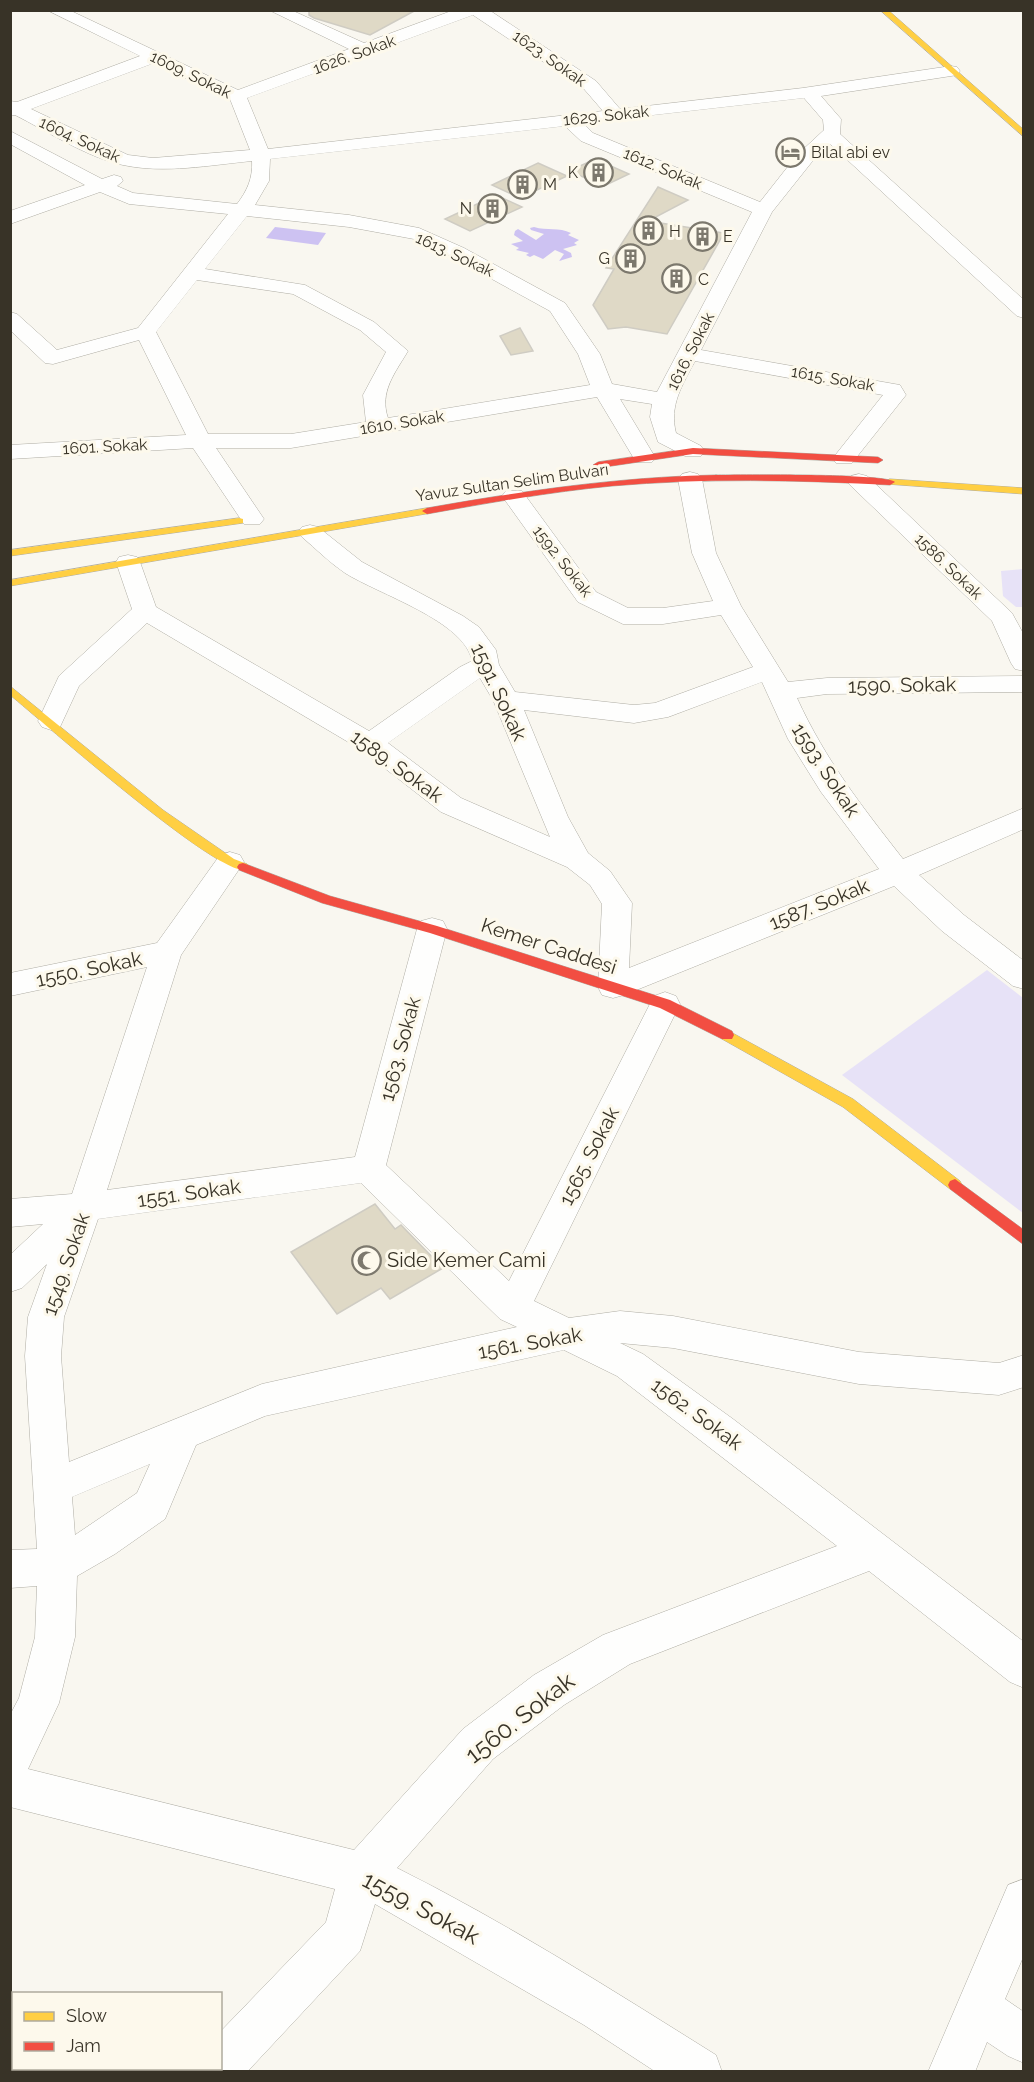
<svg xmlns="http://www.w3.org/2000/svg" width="1034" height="2082" font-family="Raleway,sans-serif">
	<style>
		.green { fill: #e7e2f7 }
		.water { fill: #cdc2f2 }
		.building { fill: #dfd9c6; stroke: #cfccc3; stroke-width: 1.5 }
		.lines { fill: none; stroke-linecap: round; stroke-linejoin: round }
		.street-casing { stroke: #afada4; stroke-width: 1 }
		.slow-casing { stroke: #afada4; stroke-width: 1 }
		.jam-casing { stroke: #afada4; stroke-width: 1 }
		.street { fill: #fefefd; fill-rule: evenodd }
		.slow { fill: #ffcf43; fill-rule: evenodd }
		.jam { fill: #f24e42; fill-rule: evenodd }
		.labels { text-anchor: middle; stroke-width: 6; stroke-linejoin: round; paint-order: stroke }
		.far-street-label { font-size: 16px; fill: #383327; stroke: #fdf9ec }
		.far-poi-label { font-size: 16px; fill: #383327; stroke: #fdf9ec; text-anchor: start }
		.street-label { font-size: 20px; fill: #383327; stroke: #fdf9ec }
		.poi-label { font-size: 20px; fill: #383327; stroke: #fdf9ec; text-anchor: start }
		.near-street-label { font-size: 24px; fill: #383327; stroke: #fdf9ec }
	</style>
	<rect width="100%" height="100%" fill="#f9f7f0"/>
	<g class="green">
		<polygon points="1023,569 1023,607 1016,607 1003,596 1001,571"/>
		<polygon points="987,970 1023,998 1023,1213 842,1075"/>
	</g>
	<g class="water">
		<polygon points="275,227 326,233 318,245 266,238"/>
		<path d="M534 227C547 231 559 227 571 233L568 235 579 240 574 243 577 245 563 249 571 253 572 257 559 261 564 254 555 250 543 259 534 255 530 257 526 255 529 253 516 250 519 248 511 244 523 241 514 235 515 231 518 229 536 240 544 234 531 230 530 228Z"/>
	</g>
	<g class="building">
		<polygon points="309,10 416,10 370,35 314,18 309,15"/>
		<polygon points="595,159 629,174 604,186 569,171"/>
		<polygon points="538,163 567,176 520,198 492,185"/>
		<polygon points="658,187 688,200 648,221 724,233 667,334 626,327 608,329 593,305 614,269 606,268"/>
		<polygon points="496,195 522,207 470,231 445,219"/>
		<polygon points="520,328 533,351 511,355 500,336"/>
		<polygon points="375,1204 395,1229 401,1225 443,1268 390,1299 381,1288 337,1314 291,1252"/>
	</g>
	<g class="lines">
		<defs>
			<g id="street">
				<path d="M47 10H69L238 90 349 49 269 10H291L364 43 454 10H489L596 81 620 109 803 88 951 66 957 67 960 71 957 75 951 76 821 96 841 119 840 134 1024 300V318L1017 316 830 144 811 163 772 212 701 350 900 385 906 395 852 463H836L833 458 883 395 695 361C682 386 669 405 676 433L701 446 704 451 701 456H685L658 442 650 417 652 404 620 399 655 457 652 462H636L597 397 291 448H216L264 519 260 524H244L193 448 10 459V445L186 435 139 340 53 364 45 363 10 330V312L17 314 57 350 138 328 228 214 129 204 100 192 10 224V211L85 185 10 144V131L102 179 114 175 121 177 123 181 117 186 133 193 237 204C247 191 253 178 252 161 210 165 165 174 123 165 88 158 47 131 15 115L10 116V101L17 102 140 56ZM473 15 584 89 603 111 268 149 247 98ZM154 63 230 99 250 150 153 158 128 155 31 109ZM804 98 823 120 824 130 797 155 760 202 593 133 583 123ZM565 126 581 141 752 212 657 392 612 384 600 354 565 303 464 248 419 228 349 215 255 205 269 181 270 159ZM247 216 349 227 414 239 450 256 550 311 578 354 590 385 388 418C379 392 395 373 408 351L374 322 305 285 205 269ZM197 280 293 294 360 330 386 352 363 395 366 422 291 434H208L156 332Z"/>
				<path d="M690 472 698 474 702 479 716 553 741 606 788 682 827 678 1024 676V692L827 694 797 698C826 761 861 805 903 859L1024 808V829L919 875 964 915 1024 961V989L1013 986 942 931 894 886 624 995 613 998 602 995 598 987 602 904 590 885 567 867 441 812 360 749 147 623 79 686 60 727 51 730 42 727 38 721 59 676 132 609 116 562 119 557 128 555 137 557 140 562 156 607 369 731 460 667 472 661C465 621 378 594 345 573 330 563 316 549 302 537L298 532 302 527 310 525 318 527 362 562 463 616 479 627 496 650 499 665 515 692 634 705 655 703 753 667 721 615 663 624H623L578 602 502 496 506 491H522L596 592 628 608H663L713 601 692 553 678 479 682 474ZM480 678 493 700 550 837 461 798 388 743ZM762 682 788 739 821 792 879 869 629 968 632 903 610 871 588 853 568 817 524 710 634 723 668 717Z"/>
				<polygon points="859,474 867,476 1012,613 1024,635 1024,671 1015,669 1011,663 992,621 851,486 847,481 851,476"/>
				<path d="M230 852 240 855 244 862 181 955 107 1190 355 1157 417 929 421 921 432 918 443 921 447 929 386 1165 509 1281 654 996 665 992 676 996 680 1004 534 1301 569 1318 620 1311 673 1316 859 1352 999 1363 1024 1355V1387L999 1395 859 1384 673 1348 620 1343 643 1354 733 1419 1024 1642V1688L1010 1682 869 1571 630 1664 564 1705 493 1759 397 1868C507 1923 612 1990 716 2055L722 2072H656L584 2025 375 1904 360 1951 247 2072H199L198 2068H220V2032L326 1922 335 1889 10 1807V1715L19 1698 35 1637 37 1586 10 1588V1550L37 1549 25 1356 28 1317 47 1264 22 1288 10 1292V1255L43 1224 10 1227V1199L72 1194 147 967 10 996V973L157 943 220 855ZM361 1183 500 1319 517 1327 262 1384 69 1462 61 1356 64 1317 98 1219ZM564 1350 617 1376 837 1546 603 1635 534 1675 463 1729 354 1850 28 1769 59 1703 75 1637 77 1576 115 1554 165 1519 196 1445 265 1416ZM150 1464 137 1493 75 1535 72 1497Z"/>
				<polygon points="1024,1879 1024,1955 1005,1999 1024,2012 1024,2063 1008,2056 987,2042 975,2072 928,2072 1008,1885"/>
			</g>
			<g id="slow">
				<polygon points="880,10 888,10 1024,130 1024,137"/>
				<polygon points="890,479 1024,488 1024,494 886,484 885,482"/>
				<polygon points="427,508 431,509 431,513 10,586 10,580"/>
				<polygon points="239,518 243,519 243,523 10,556 10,550"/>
				<path d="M10 686 163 810 234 859 247 864 249 867 247 870C219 878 42 721 10 695Z"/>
				<polygon points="727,1030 853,1099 960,1181 962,1185 960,1189 955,1191 950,1189 843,1107 722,1039 720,1035 722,1031"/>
			</g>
			<g id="jam">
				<polygon points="693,448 878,457 883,460 878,463 693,454 598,468 593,465 598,462"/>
				<path d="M716 475C741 475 883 473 895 482L890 485C797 480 704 478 612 486 550 492 488 503 427 514L422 511 427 508C523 491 618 477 716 475Z"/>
				<polygon points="243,863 330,896 437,926 670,1000 732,1031 734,1035 732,1039 722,1039 660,1008 430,933 322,903 239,870 237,867 239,864"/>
				<polygon points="955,1179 1024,1230 1024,1245 950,1189 948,1185 950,1181"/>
			</g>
		</defs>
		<use href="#street" class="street-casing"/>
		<use href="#slow" class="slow-casing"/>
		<use href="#jam" class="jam-casing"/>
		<use href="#street" class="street"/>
		<use href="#slow" class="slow"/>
		<use href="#jam" class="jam"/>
	</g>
	<defs>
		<symbol id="hotel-ring" viewBox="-11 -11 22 22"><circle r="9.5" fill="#fdf9ec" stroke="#7c786d" stroke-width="1.5"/><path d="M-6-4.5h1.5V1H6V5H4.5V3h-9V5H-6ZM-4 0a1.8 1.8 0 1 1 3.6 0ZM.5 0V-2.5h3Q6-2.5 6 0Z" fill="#7c786d"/></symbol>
		<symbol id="building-ring" viewBox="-11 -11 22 22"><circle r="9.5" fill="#fdf9ec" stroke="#7c786d" stroke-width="1.5"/><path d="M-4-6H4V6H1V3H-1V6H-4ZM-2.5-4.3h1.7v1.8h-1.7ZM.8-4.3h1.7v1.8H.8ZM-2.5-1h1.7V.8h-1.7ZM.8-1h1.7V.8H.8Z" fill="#7c786d"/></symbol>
		<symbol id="mosque-ring" viewBox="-11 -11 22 22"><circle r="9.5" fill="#fdf9ec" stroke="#7c786d" stroke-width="1.5"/><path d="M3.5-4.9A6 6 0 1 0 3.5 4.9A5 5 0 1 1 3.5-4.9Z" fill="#7c786d"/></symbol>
	</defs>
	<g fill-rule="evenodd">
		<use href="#hotel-ring" x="774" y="136" width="33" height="33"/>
		<use href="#building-ring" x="582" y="156" width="33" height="33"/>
		<use href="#building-ring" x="506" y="168" width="33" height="33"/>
		<use href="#building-ring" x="476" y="192" width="33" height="33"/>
		<use href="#building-ring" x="632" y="214" width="33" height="33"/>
		<use href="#building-ring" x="686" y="220" width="33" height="33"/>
		<use href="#building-ring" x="614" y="242" width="33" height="33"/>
		<use href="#building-ring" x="660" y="262" width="33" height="33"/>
		<use href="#mosque-ring" x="350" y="1244" width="33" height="33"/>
	</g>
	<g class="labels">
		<g class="far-street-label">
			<text transform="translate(354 54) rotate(-20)" y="6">1626. Sokak</text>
			<text transform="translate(550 58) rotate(35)" y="6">1623. Sokak</text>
			<text transform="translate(191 74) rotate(26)" y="6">1609. Sokak</text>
			<text transform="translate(606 115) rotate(-6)" y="6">1629. Sokak</text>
			<text transform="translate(80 139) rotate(25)" y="6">1604. Sokak</text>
			<text transform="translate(663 168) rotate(23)" y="6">1612. Sokak</text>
			<text transform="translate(455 254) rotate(25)" y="6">1613. Sokak</text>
			<text transform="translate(690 351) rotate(-63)" y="6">1616. Sokak</text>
			<text transform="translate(833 378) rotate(10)" y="6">1615. Sokak</text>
			<text transform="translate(402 422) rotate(-9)" y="6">1610. Sokak</text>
			<text transform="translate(105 446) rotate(-3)" y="6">1601. Sokak</text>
			<text transform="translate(512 482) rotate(-8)" y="6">Yavuz Sultan Selim Bulvarı</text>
			<text transform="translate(563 561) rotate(52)" y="6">1592. Sokak</text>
			<text transform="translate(949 566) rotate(44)" y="6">1586. Sokak</text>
		</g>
		<g class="far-poi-label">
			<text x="811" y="158">Bilal abi ev</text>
			<text x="578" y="178" text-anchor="end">K</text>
			<text x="543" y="190">M</text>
			<text x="472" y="214" text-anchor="end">N</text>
			<text x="669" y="237">H</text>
			<text x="723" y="242">E</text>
			<text x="610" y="264" text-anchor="end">G</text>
			<text x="698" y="285">C</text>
		</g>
		<g class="street-label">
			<text transform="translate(902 685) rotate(-1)" y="7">1590. Sokak</text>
			<text transform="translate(499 692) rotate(65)" y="7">1591. Sokak</text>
			<text transform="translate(397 766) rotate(36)" y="7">1589. Sokak</text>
			<text transform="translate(826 770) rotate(57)" y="7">1593. Sokak</text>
			<text transform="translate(819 904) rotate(-22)" y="7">1587. Sokak</text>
			<text transform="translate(549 946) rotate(18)" y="7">Kemer Caddesi</text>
			<text transform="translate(89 969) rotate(-12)" y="7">1550. Sokak</text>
			<text transform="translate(400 1049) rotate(-75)" y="7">1563. Sokak</text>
			<text transform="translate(589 1156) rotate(-63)" y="7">1565. Sokak</text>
			<text transform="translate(189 1193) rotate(-8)" y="7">1551. Sokak</text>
			<text transform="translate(66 1264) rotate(-71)" y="7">1549. Sokak</text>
			<text transform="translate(530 1343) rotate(-10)" y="7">1561. Sokak</text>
			<text transform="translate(697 1414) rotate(36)" y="7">1562. Sokak</text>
		</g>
		<g class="poi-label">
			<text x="387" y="1267">Side Kemer Cami</text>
		</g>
		<g class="near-street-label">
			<text transform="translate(520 1718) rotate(-38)" y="8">1560. Sokak</text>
			<text transform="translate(421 1908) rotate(28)" y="8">1559. Sokak</text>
		</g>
	</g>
	<rect width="1034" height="2082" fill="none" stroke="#383327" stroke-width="24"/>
	<rect x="12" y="1992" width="210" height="78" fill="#fdf9ec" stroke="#aeaa9d" stroke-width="1.5"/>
	<rect x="24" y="2012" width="30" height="9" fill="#ffcf43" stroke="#aeaa9d" stroke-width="1.5"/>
	<text x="66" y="2022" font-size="18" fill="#383327">Slow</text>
	<rect x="24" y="2042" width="30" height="9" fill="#f24e42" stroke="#aeaa9d" stroke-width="1.5"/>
	<text x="66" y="2052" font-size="18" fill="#383327">Jam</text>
</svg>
